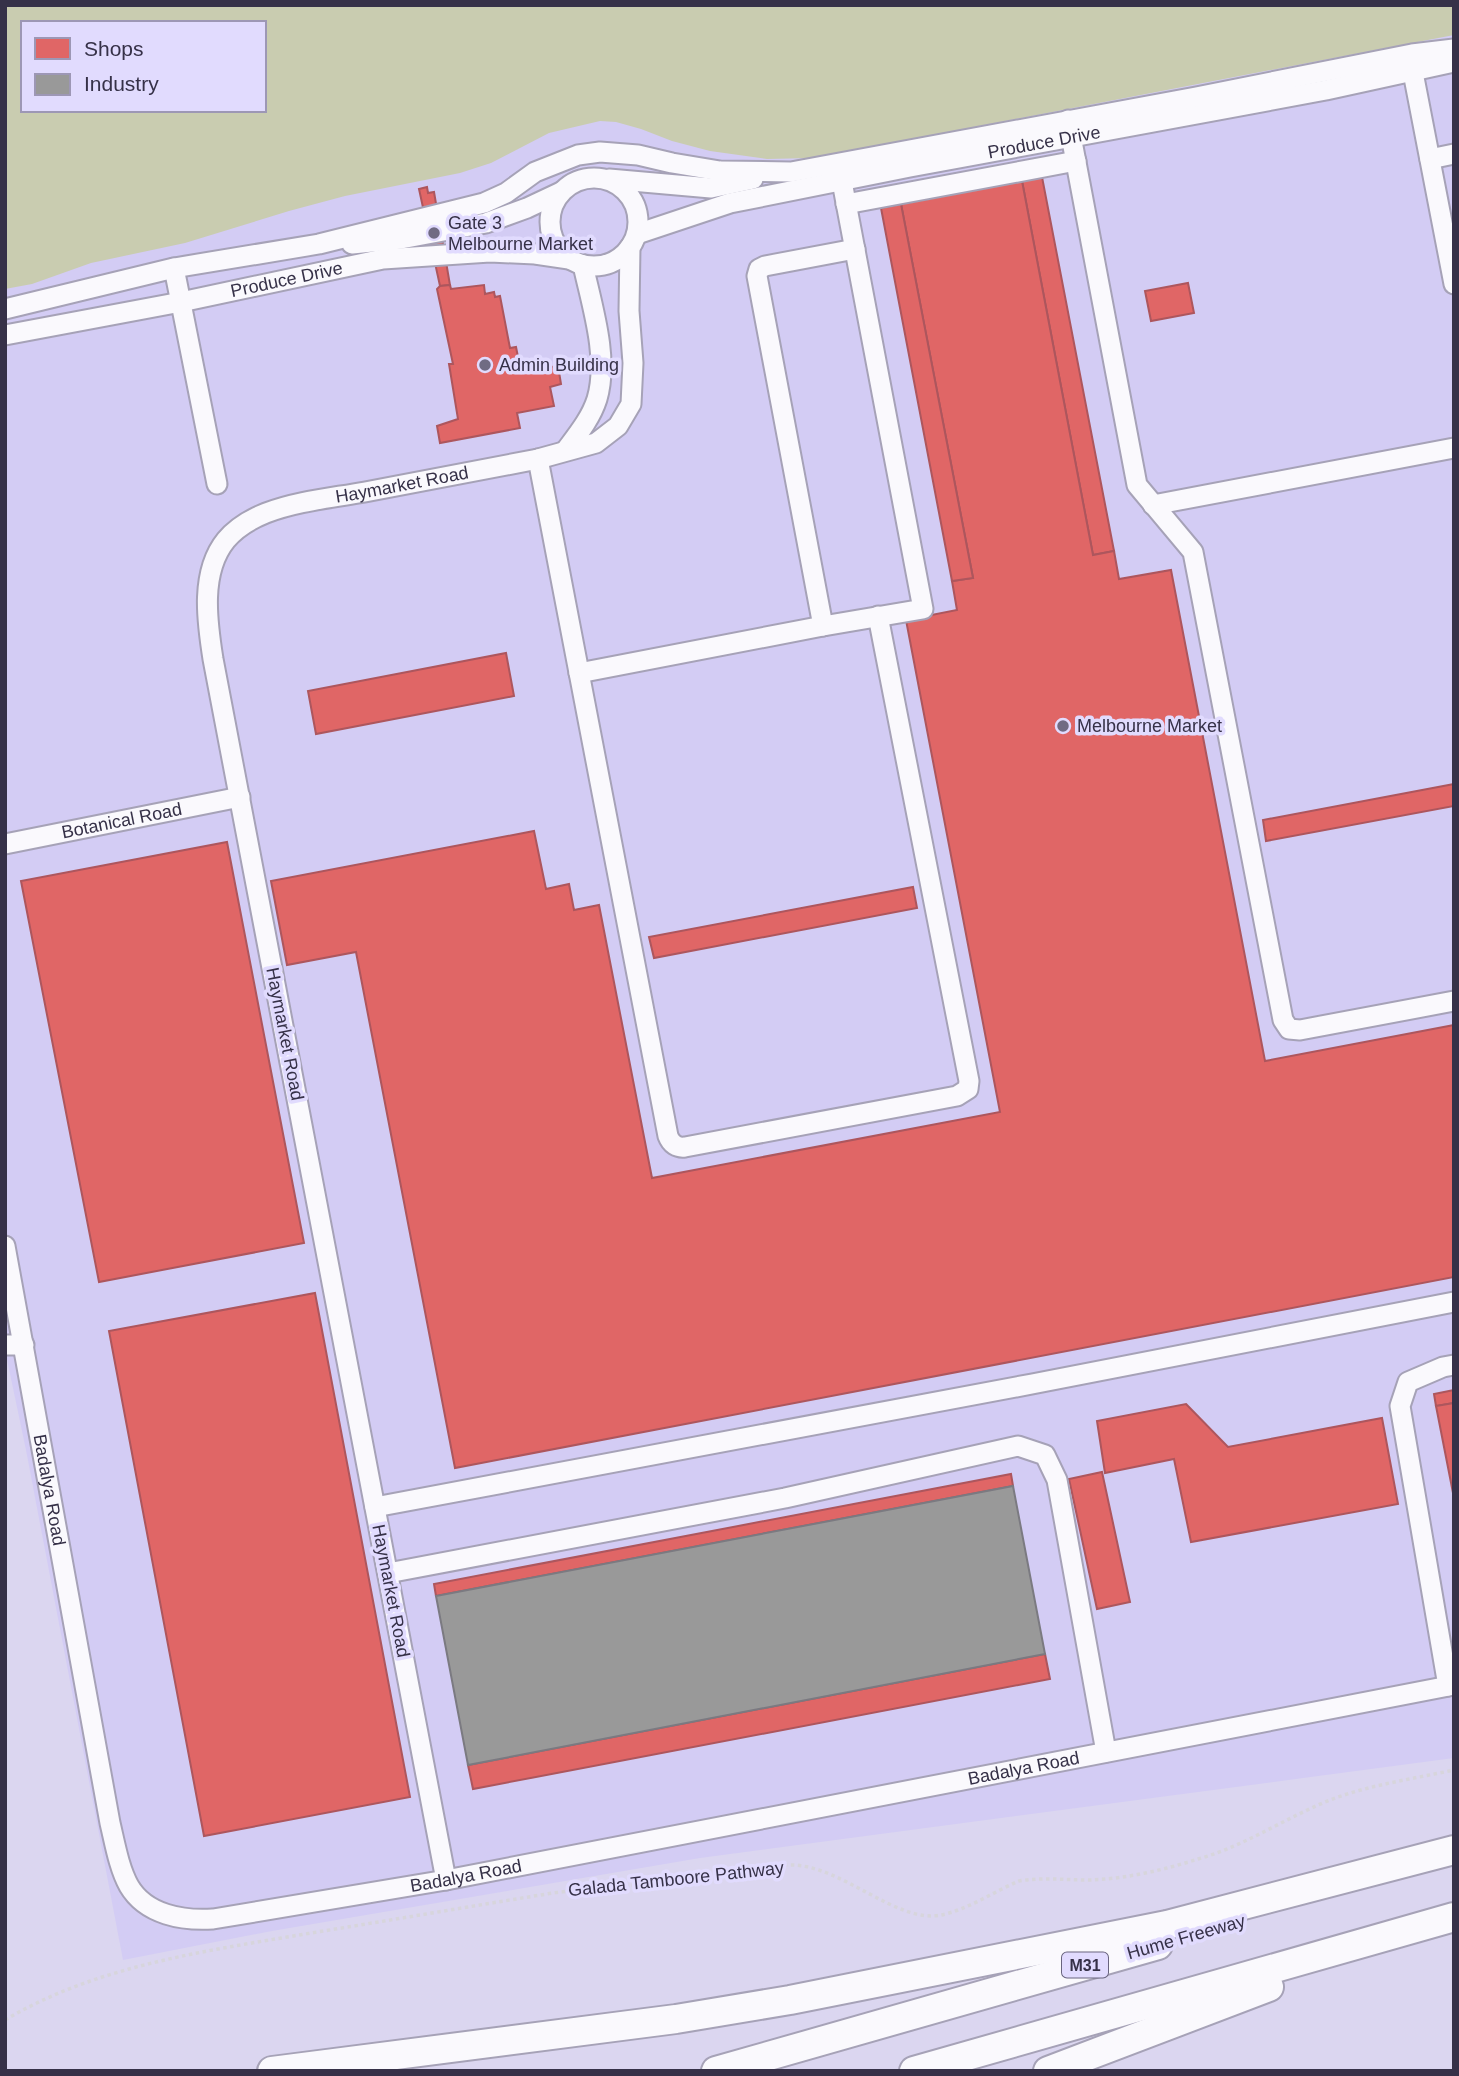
<svg xmlns="http://www.w3.org/2000/svg" width="1459" height="2076" font-family="Arial,sans-serif">
	<style>
		.built { fill: #d3ccf4 }
		.green { fill: #c9ccb0; fill-rule: evenodd }
		.shops { fill: #e06666; stroke: #ad565d; stroke-width: 2 }
		.industry { fill: #999; stroke: #7b7a81; stroke-width: 2 }
		.lines { fill: none; stroke-linecap: round; stroke-linejoin: round }
		.minor-casing { stroke: #a6a2b7; stroke-width: 23 }
		.highway-casing { stroke: #a6a2b7; stroke-width: 32 }
		.path { stroke: #d7d5dc; stroke-width: 3.5; stroke-dasharray: 3.5 3.5; stroke-linecap: butt }
		.minor { stroke: #faf9fd; stroke-width: 19 }
		.highway { stroke: #faf9fd; stroke-width: 28 }
		.poi-dot { fill: #706b83; stroke: #e1dbfe; stroke-width: 2.5 }
		.labels { text-anchor: middle; stroke-width: 7; stroke-linejoin: round; paint-order: stroke }
		.shield { fill: #e1dbfe; stroke: #69647f; stroke-width: 2 }
		.shield-label { font-size: 16px; font-weight: bold; fill: #363148 }
		.street-label { font-size: 18px; fill: #363148; stroke: #e1dbfe }
		.poi-label { font-size: 18px; fill: #363148; stroke: #e1dbfe; text-anchor: start }
	</style>
	<rect width="100%" height="100%" fill="#dbd6f0"/>
	<polygon class="built" points="1454,5 1454,1758 700,1858 272,1931 123,1960 26,1450 5,1350 5,101 23,110 264,110 264,23"/>
	<path class="green" d="M5 5H1454V35L812 158 767 159 710 151 672 141 641 129 616 122 600 121 549 133 491 163 460 173 345 196 289 211 185 243 91 263 32 284 5 289ZM23 23H264V110H23Z"/>
	<g class="shops">
		<polygon points="1042,177 1114,551 1093,555 1022,181"/>
		<polygon points="1022,181 1093,555 1114,551 1119,579 1171,570 1265,1061 1454,1025 1454,1277 455,1468 356,952 287,965 271,881 534,831 546,889 569,884 574,910 599,905 652,1178 1000,1112 906,620 957,610 952,581 973,578 901,204"/>
		<polygon points="427,187 428,193 434,192 450,285 440,286 419,189"/>
		<polygon points="901,204 973,578 952,581 881,208"/>
		<polygon points="1188,283 1194,313 1151,321 1145,291"/>
		<polygon points="450,285 451,289 484,285 485,294 494,292 495,297 500,296 510,348 516,347 521,372 558,366 561,384 550,387 554,406 517,413 520,428 440,443 437,426 458,419 449,364 453,364 437,289 440,286"/>
		<polygon points="506,653 514,696 316,734 308,691"/>
		<polygon points="1454,784 1454,806 1266,841 1263,820"/>
		<polygon points="227,842 304,1243 99,1282 21,881"/>
		<polygon points="913,887 917,908 654,958 649,937"/>
		<polygon points="315,1293 410,1797 204,1836 109,1331"/>
		<polygon points="1454,1390 1454,1403 1436,1406 1434,1394"/>
		<polygon points="1454,1403 1454,1498 1436,1406"/>
		<polygon points="1186,1404 1228,1447 1382,1418 1398,1504 1191,1542 1174,1459 1105,1473 1097,1421"/>
		<polygon points="1102,1472 1130,1602 1097,1609 1069,1479"/>
		<polygon points="1011,1474 1013,1486 436,1596 434,1584"/>
		<polygon points="1045,1654 1050,1679 473,1789 468,1765"/>
	</g>
	<polygon class="industry" points="1013,1486 1045,1654 468,1765 436,1596"/>
	<g class="lines">
		<defs>
			<g id="minor">
				<polyline points="1411,62 1454,284"/>
				<polyline points="1068,120 1137,485 1193,552 1283,1020 1289,1029 1300,1030 1454,1001"/>
				<polyline points="1430,159 1454,154"/>
				<circle cx="594" cy="222" r="44"/>
				<polyline points="609,179 711,188 753,179"/>
				<polyline points="846,204 1076,161"/>
				<path id="s1" d="M637 234 730 203 910 167 1326 90 1454 62"/>
				<polyline points="352,244 401,239 486,223 527,208 561,192"/>
				<polyline points="174,268 217,484"/>
				<polyline points="5,309 174,268 319,244 484,203 506,193 535,172 578,155 600,152 638,155 672,163 720,171 791,172 1196,97 1412,54 1454,49"/>
				<path id="s2" d="M5 335 181 302 383 259 490 252 535 254 569 259"/>
				<path d="M566 450C578 434 591 418 597 399 609 358 592 306 583 265"/>
				<path d="M538 459 668 1136C671 1144 677 1148 685 1147L957 1096 968 1089 969 1081 878 616"/>
				<polyline points="1153,505 1454,448"/>
				<polyline points="823,626 757,276 759,269 765,266 855,249"/>
				<polyline points="579,673 823,626 923,609 840,171"/>
				<path id="s3" d="M5 844 240 797"/>
				<path id="s4" d="M5 1246 110 1823C115 1844 119 1868 129 1886 146 1915 183 1921 213 1919L446 1880 1454 1685"/>
				<polyline points="5,1345 24,1345"/>
				<polyline points="375,1507 1032,1384 1454,1302"/>
				<polyline points="388,1573 785,1498 1018,1446 1045,1455 1057,1480 1106,1752"/>
				<polyline points="1448,1686 1400,1406 1408,1382 1443,1367 1454,1365"/>
				<path id="s5" d="M446 1880 213 659C207 621 200 572 226 540 236 528 251 519 266 513 297 501 332 498 365 492 422 481 480 470 538 459L596 443 618 426 631 404 633 363 629 311 630 247"/>
			</g>
			<g id="highway">
				<polyline points="272,2071 676,2019 790,2000 1167,1925 1454,1850"/>
				<polyline points="716,2071 1158,1945"/>
				<polyline points="914,2071 1454,1917"/>
				<polyline points="1048,2071 1269,1987"/>
			</g>
		</defs>
		<use href="#minor" class="minor-casing"/>
		<use href="#highway" class="highway-casing"/>
		<path class="path" d="M5 2020C98 1965 206 1951 311 1933 392 1920 472 1906 553 1893 601 1887 649 1884 696 1879 728 1875 760 1865 792 1865 843 1866 897 1924 941 1915 967 1910 995 1891 1019 1881 1043 1877 1065 1880 1089 1880 1125 1879 1164 1870 1198 1859 1245 1846 1285 1818 1330 1800 1369 1785 1412 1779 1454 1770"/>
		<use href="#minor" class="minor"/>
		<use href="#highway" class="highway"/>
	</g>
	<g class="poi-dot">
		<circle cx="434" cy="233" r="7"/>
		<circle cx="485" cy="365" r="7"/>
		<circle cx="1063" cy="726" r="7"/>
	</g>
	<g class="labels">
		<rect class="shield" x="1062" y="1952.5" width="46" height="25" rx="5"/>
		<g class="shield-label">
			<text x="1085" y="1971">M31</text>
		</g>
		<g class="street-label">
			<text dy="6" stroke="none"><textPath href="#s1" startOffset="418">Produce Drive</textPath></text>
			<text dy="6" stroke="none"><textPath href="#s2" startOffset="287">Produce Drive</textPath></text>
			<text dy="6" stroke="none"><textPath href="#s5" startOffset="1554">Haymarket Road</textPath></text>
			<text dy="6" stroke="none"><textPath href="#s3" startOffset="119">Botanical Road</textPath></text>
			<text transform="translate(285 1034) rotate(79)" y="6">Haymarket Road</text>
			<text dy="6" stroke="none"><textPath href="#s4" startOffset="248">Badalya Road</textPath></text>
			<text transform="translate(391 1591) rotate(79)" y="6">Haymarket Road</text>
			<text dy="6" stroke="none"><textPath href="#s4" startOffset="1572">Badalya Road</textPath></text>
			<text dy="6" stroke="none"><textPath href="#s4" startOffset="1004">Badalya Road</textPath></text>
			<text transform="translate(676 1879) rotate(-6)" y="6">Galada Tamboore Pathway</text>
			<text transform="translate(1186 1937) rotate(-16)" y="6">Hume Freeway</text>
		</g>
		<g class="poi-label">
			<text x="448" y="229">Gate 3<tspan x="448" dy="21">Melbourne Market</tspan></text>
			<text x="499" y="371">Admin Building</text>
			<text x="1077" y="732">Melbourne Market</text>
		</g>
	</g>
	<rect width="1459" height="2076" fill="none" stroke="#363148" stroke-width="14"/>
	<rect x="21" y="21" width="245" height="91" fill="#e1dbfe" stroke="#9d97b5" stroke-width="2"/>
	<rect x="35" y="38" width="35" height="21" fill="#e06666" stroke="#9d97b5" stroke-width="2"/>
	<text x="84" y="56" font-size="21" fill="#363148">Shops</text>
	<rect x="35" y="74" width="35" height="21" fill="#999999" stroke="#9d97b5" stroke-width="2"/>
	<text x="84" y="91" font-size="21" fill="#363148">Industry</text>
</svg>
